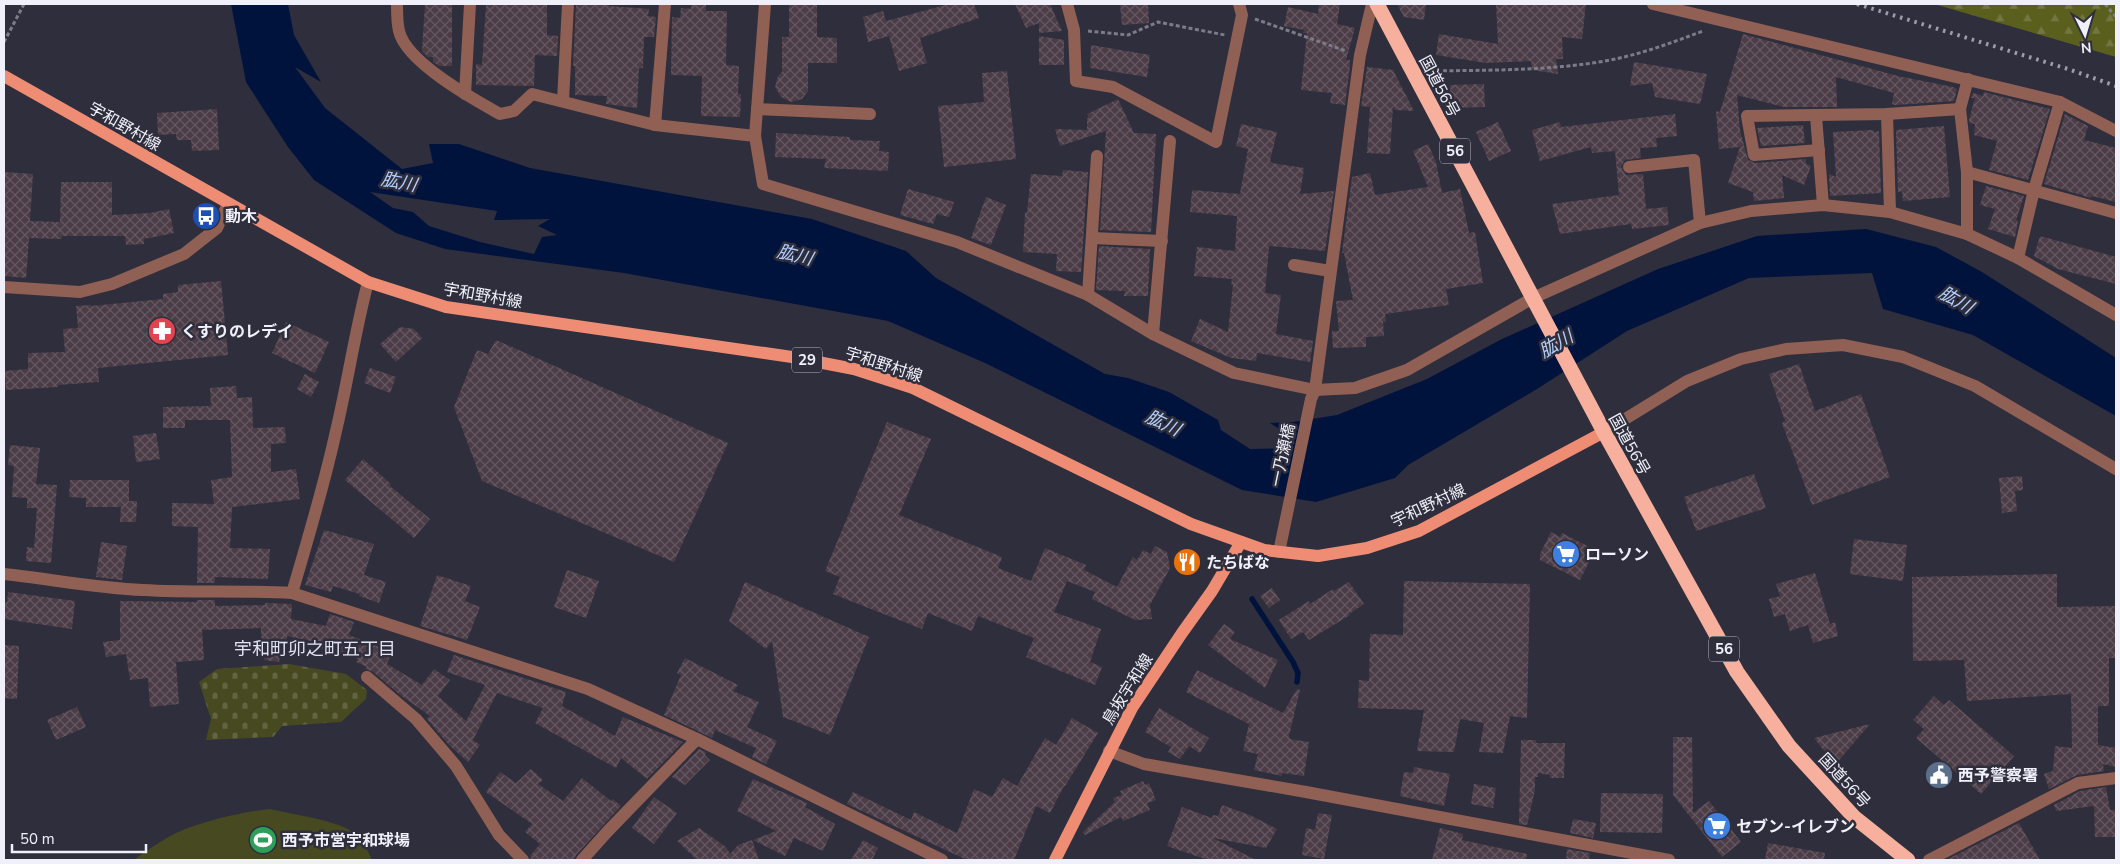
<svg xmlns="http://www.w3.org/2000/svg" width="2120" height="864" font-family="'Nunito Sans','Noto Sans JP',sans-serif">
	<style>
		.grass { fill: #474a21 }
		.forest { fill: url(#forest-firs) }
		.cemetery { fill: url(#cemetery-stones) }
		.water { fill: #00133d; fill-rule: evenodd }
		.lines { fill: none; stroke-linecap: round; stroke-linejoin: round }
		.stream { stroke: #00133d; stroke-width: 5.5 }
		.building { fill: url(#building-cross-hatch) }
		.path { stroke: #7c7c89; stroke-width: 3; stroke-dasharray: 4 2.5; stroke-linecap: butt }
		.minor { stroke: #906054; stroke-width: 12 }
		.major { stroke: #ef8d74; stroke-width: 12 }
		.highway { stroke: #f7b09d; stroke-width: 15 }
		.rail { stroke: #9e9eaa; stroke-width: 4; stroke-dasharray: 2.5 5; stroke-linecap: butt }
		.labels { text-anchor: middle; stroke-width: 5; stroke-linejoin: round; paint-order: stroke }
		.shield { fill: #2f2e3d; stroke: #b6b6c1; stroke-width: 1 }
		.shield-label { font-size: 15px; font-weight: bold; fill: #f0f0fa }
		.street-label { font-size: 16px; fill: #f0f0fa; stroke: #2f2e3d }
		.poi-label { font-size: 16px; font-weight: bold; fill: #f0f0fa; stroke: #2f2e3d; text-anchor: start }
		.water-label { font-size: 18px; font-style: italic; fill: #b3d0fd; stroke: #2f2e3d }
		.neighbourhood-label { font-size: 18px; fill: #e0e3f2; stroke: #2f2e3d }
	</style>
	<defs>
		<pattern id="forest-firs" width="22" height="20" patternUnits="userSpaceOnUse" patternTransform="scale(1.25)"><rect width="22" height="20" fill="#5b5f1e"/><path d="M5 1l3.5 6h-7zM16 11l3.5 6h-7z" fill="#737640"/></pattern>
		<pattern id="cemetery-stones" width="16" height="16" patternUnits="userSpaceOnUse" patternTransform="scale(1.25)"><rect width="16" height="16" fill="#474a21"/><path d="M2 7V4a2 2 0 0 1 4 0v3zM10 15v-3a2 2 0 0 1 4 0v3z" fill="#626442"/></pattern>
		<pattern id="building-cross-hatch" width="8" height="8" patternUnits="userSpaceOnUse" patternTransform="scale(1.25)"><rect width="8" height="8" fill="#4b3c46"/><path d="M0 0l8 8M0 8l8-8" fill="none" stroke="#655862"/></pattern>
	</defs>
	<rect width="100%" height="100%" fill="#2f2e3d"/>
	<path class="grass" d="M270 809C291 814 341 821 356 834 363 840 368 851 372 860H134C149 849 166 837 183 830 209 820 242 812 270 809Z"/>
	<polygon class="forest" points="1934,4 2116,4 2116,57"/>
	<polygon class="cemetery" points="289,664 346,674 367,690 366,699 341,722 282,726 273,737 206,740 211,719 199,682 217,669"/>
	<path class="water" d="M231 4H288L294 35 321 82 295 67 325 108 402 169 433 163 429 144H459L530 168 812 219 906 251 936 278 1105 374 1128 378 1169 392 1218 420 1221 430 1250 449 1286 448 1289 435 1270 423 1293 422 1337 415 1427 379 1502 339 1658 269 1757 236 1866 229 1936 247 1982 272 2116 358V416L1973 335 1883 309 1872 273 1749 278 1627 331 1537 389 1408 465 1395 478 1316 502 1242 490 985 363 888 321 624 273 445 249 396 233 314 180 288 147 246 82ZM370 192 497 211 494 220 550 219 538 226 557 235 542 237 534 254 480 242 429 226 413 212 393 208Z"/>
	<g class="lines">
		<polyline class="stream" points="1252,599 1293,662 1298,673 1297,682"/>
	</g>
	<g class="building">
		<polygon points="425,4 452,4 452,66 439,66 433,62 433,57 428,57 422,51"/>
		<polygon points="486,4 547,4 547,35 558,36 557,56 535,55 534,86 476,85 476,64 482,65"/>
		<polygon points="576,4 609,4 609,6 649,9 648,16 656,17 654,37 644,37 643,68 639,68 637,108 606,104 607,96 575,95 575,66 573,66"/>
		<polygon points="691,4 706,4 706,11 727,11 726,65 739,66 738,94 741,94 740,117 701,116 702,76 671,75 672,17 680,18 681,8 691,9"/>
		<polygon points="789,4 817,4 817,37 837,38 837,63 808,63 808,91 802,99 791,102 781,97 775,87 778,76 782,72 782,37 789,37"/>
		<polygon points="949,4 974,4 979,18 920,38 927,63 899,71 889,36 868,42 863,17 883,11 886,21"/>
		<polygon points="1015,4 1050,4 1062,31 1039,33 1039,23 1026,28"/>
		<polygon points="1120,4 1148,4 1149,23 1122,25"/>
		<polygon points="1319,4 1340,4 1337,24 1355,28 1346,60 1350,60 1350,66 1345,105 1330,103 1332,93 1301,90 1307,33 1303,33 1304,30 1284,26 1288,7 1318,14"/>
		<polygon points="1397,4 1426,4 1424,20 1404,17"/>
		<polygon points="1496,4 1586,4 1582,39 1562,37 1563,59 1556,59 1558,74 1532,70 1531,61 1486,63 1436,55 1439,34 1498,44"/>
		<polygon points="1743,34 1898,76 1953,87 1957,89 1954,101 1895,105 1892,104 1894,93 1836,77 1837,107 1784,107 1737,95 1740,130 1748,160 1755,163 1806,159 1806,164 1811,166 1804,185 1782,175 1784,198 1754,201 1753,192 1728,183 1740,147 1719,149 1716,111 1720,112"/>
		<polygon points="1039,36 1064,40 1064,65 1039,65"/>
		<polygon points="1091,45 1150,55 1147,77 1090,68"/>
		<polygon points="1634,62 1707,74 1700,104 1655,97 1652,83 1630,86"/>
		<polygon points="1367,67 1393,70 1414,111 1395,110 1393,106 1390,154 1367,153 1370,107 1361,106"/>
		<polygon points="1007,71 1016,159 944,167 938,106 984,102 982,73"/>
		<polygon points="1484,84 1485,107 1451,108 1450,85"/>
		<polygon points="1984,92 2050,109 2028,180 1989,170 1997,141 1974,135 1975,124 1970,123 1969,120 1975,98 1971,98 1973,93 1983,96"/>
		<polygon points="1118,99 1134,133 1156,134 1151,232 1100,230 1106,131 1060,146 1055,129 1087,130 1087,118 1089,118 1087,114"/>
		<polygon points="217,109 219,150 192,151 191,140 177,140 176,134 158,135 157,113"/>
		<polygon points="1675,114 1677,136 1656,138 1657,147 1640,148 1641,158 1625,160 1621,167 1626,175 1643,174 1646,209 1667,207 1669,225 1632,229 1631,224 1560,234 1552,204 1619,195 1615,151 1592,153 1591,147 1540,161 1532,130 1560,122 1561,127"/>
		<polygon points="2065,114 2088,126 2084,140 2116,148 2116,202 2092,196 2091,198 2044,184"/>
		<polygon points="1498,122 1511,151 1489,161 1476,132"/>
		<polygon points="1241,124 1277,132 1270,161 1272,163 1304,168 1300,194 1334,191 1325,251 1269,246 1265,293 1281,295 1276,334 1313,341 1310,362 1257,353 1256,361 1231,358 1191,341 1200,319 1228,332 1233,285 1231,285 1232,279 1194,276 1197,247 1235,251 1237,216 1190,212 1192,190 1240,194 1248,149 1236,146"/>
		<polygon points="1803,125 1805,143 1761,146 1757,128"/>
		<polygon points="1944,126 1950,197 1903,201 1902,191 1898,192 1896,130"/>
		<polygon points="1874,130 1874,132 1879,131 1881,193 1830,196 1829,174 1836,177 1833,132"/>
		<polygon points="776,133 850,137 850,140 880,141 879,151 889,152 888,171 824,168 826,159 775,157"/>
		<polygon points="1428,144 1436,162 1442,193 1460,189 1469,233 1475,232 1483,283 1446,289 1449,305 1385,314 1386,322 1383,322 1384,336 1366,337 1366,347 1333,348 1332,331 1339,331 1336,301 1353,300 1344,253 1342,253 1352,177 1370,173 1375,195 1428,187 1413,151"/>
		<polygon points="1063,170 1088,172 1081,272 1056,271 1057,254 1023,252 1025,212 1027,213 1031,174 1062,176"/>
		<polygon points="4,172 33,174 30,221 60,222 61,182 112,182 112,215 150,213 169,209 174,233 144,239 144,244 126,245 125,236 62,236 61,239 29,238 26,278 4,276"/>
		<polygon points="1986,186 2024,196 2016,220 2018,221 2015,237 1988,229 1995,209 1980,205"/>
		<polygon points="908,189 954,202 949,217 937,214 933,224 900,215"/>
		<polygon points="986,197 1006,205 991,245 971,238"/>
		<polygon points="2040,236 2116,257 2116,284 2058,269 2034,256"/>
		<polygon points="1099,246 1150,249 1148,296 1124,296 1125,291 1096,290"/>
		<polygon points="221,281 228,355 98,368 99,382 57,385 58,387 6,390 5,371 28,369 28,353 65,352 63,329 78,328 76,306 91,305 91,306 163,299 163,294 178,292 178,285"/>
		<polygon points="286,322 329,342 315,373 272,353"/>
		<polygon points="400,327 414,329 422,338 396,362 380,344"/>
		<polygon points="496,340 728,443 674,562 482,481 454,407 477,350 488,354"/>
		<polygon points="1799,364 1815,411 1861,394 1890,477 1812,505 1782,423 1785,421 1769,374"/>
		<polygon points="370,368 396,377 390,393 364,383"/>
		<polygon points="305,374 319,382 311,397 297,389"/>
		<polygon points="236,386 237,398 252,397 253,428 285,427 286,443 271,444 271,472 296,469 300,499 232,507 230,548 270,549 268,579 215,577 215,583 197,583 198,527 172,526 172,503 214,504 211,480 232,477 230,420 185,420 185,428 163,428 163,407 211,406 210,388"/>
		<polygon points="887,422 931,439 899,515 1002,557 998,568 1031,581 1045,548 1086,565 1084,570 1117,587 1133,557 1137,560 1143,550 1151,554 1155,546 1167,552 1170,568 1150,605 1152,619 1135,620 1092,599 1095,592 1067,581 1054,612 1101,629 1090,662 1102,667 1095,685 1026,657 1034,638 978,616 972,631 928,613 922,629 833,594 840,577 825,571"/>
		<polygon points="156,433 160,459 136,462 133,436"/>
		<polygon points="10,445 40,448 36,484 57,485 51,563 26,561 27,547 34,548 37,508 27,508 27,498 12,497 14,466 8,465"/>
		<polygon points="363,459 391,484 390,486 430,519 414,538 345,480"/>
		<polygon points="1754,474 1766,508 1696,531 1684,497"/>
		<polygon points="2022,476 2023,490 2015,491 2017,511 2002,513 1999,478"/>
		<polygon points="70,480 129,480 129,501 137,501 136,522 120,522 121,507 86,507 86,498 69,497"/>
		<polygon points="324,530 374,544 364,575 386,582 379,603 359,596 360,594 333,586 331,592 305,585"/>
		<polygon points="1551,532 1560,537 1562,533 1595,550 1580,580 1540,560 1540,554"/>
		<polygon points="1854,539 1907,545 1903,581 1850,574"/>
		<polygon points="101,542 127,546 122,580 96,577"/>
		<polygon points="567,570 599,581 586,618 554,607"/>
		<polygon points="1815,573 1830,624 1835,622 1838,636 1813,643 1808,625 1790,631 1785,614 1774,617 1769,599 1780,596 1776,584"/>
		<polygon points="2057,574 2057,607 2116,606 2116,658 2109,658 2109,706 2098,706 2098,745 2116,748 2116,767 2103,764 2104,771 2077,775 2049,789 2044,774 2053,771 2055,746 2072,748 2071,694 1967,701 1964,660 1913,661 1912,577"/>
		<polygon points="437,575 471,586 465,601 480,607 467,640 420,626"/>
		<polygon points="1404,581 1530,584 1527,718 1510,716 1503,753 1479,752 1484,723 1460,719 1454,752 1417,751 1424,710 1358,708 1359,680 1369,681 1370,634 1403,635"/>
		<polygon points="745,582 869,637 830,735 783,717 772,641 766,649 729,621"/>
		<polygon points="1349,582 1364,604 1349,614 1350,615 1309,640 1303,632 1291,639 1279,620 1309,601 1310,604 1333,589 1334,591"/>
		<polygon points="1272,588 1280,600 1269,608 1260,596"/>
		<polygon points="8,592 75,601 72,629 4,619 4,602 7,602"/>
		<polygon points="197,600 215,600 215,606 265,605 265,603 292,604 291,619 326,626 330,614 354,622 349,635 392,652 387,664 422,685 434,669 450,680 438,696 466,721 485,685 447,672 454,655 566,692 562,706 615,736 623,717 683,742 647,779 621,758 616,768 535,723 543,708 497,693 473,740 480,745 468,762 449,745 427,719 430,716 399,694 372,671 365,669 367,667 356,662 358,659 320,648 321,643 287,636 287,641 282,641 279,662 264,660 266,640 261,640 261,628 202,630 204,660 176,662 179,704 150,707 148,678 130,680 126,654 106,657 103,642 120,640 120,601 197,602"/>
		<polygon points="1224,624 1235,632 1230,639 1278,660 1265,688 1208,645"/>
		<polygon points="4,645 19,646 17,699 4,698"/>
		<polygon points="685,658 738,685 733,691 759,702 747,727 777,741 766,764 752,757 756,748 715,730 712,738 664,715 681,675 677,673"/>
		<polygon points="1197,670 1283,713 1297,689 1300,690 1289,736 1290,739 1309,742 1304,776 1282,773 1282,776 1254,770 1258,754 1243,751 1249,724 1186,692"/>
		<polygon points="1934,696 1944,705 1949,700 2014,756 1981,794 1916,738 1924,729 1913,720"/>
		<polygon points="77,707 86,727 56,740 47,720"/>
		<polygon points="1159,708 1209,738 1200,753 1189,746 1180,759 1168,752 1171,747 1145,732"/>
		<polygon points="1072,718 1098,733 1065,786 1064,786 1050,813 1036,806 1014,860 967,860 847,804 853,792 911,820 914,812 957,833 974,789 992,797 1003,778 1017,786 1045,738 1056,745"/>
		<polygon points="1870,724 1835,765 1814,738"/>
		<polygon points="1673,737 1692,737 1693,813 1709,801 1741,842 1722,857 1673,795"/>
		<polygon points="1521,740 1536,740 1536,743 1565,743 1564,778 1550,778 1550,775 1538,773 1538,777 1535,777 1535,790 1527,825 1519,824"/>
		<polygon points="699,749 706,752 705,755 710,760 685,785 675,779 672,777"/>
		<polygon points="1414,767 1450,774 1444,806 1400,796 1404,772 1413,773"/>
		<polygon points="531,769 543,780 538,784 563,801 582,778 611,801 613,799 621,806 576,855 574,860 531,860 530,856 540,844 525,832 532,824 486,792 500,772 516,783"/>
		<polygon points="753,779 807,803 805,807 835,824 823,851 794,838 785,856 753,840 776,831 737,811"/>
		<polygon points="1143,781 1145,785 1149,783 1156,800 1147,803 1150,810 1123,821 1121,817 1085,835 1083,832 1115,802 1113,798 1122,795 1120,791"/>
		<polygon points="1474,784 1496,788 1493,808 1471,804"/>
		<polygon points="2106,787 2110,810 2116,810 2116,837 2095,837 2094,806 2056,811 2054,805 2080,791"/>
		<polygon points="1601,793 1663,794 1662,833 1600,832"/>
		<polygon points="654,797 677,813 654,844 632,828"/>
		<polygon points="1222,805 1252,816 1277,829 1266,848 1213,838 1256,860 1208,860 1167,846 1182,807 1212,818 1213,815 1218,816"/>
		<polygon points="1318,813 1332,815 1324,859 1302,855 1306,828 1315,830"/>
		<polygon points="1573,819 1596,823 1593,838 1570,833"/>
		<polygon points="2019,823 2040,860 1946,860"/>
		<polygon points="699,828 726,847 730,854 738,845 752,840 759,860 697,860 677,841"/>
		<polygon points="1440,828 1463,834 1462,840 1527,854 1526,860 1432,860"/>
		<polygon points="863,840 878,848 872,860 851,860"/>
		<polygon points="1768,843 1825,853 1824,860 1765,860"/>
		<polygon points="1567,849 1590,853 1589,860 1566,860"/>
	</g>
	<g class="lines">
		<g class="path">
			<polyline points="2105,4 2116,17"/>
			<polyline points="1255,19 1346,51"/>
			<polyline points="1088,31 1128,35 1158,22 1225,35"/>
			<polyline points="4,42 24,4"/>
			<path d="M1430 71C1488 70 1547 71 1605 61 1639 55 1671 43 1703 31"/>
		</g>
		<g class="minor">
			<path d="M397 4C397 12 397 23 399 31 406 62 473 99 500 114L514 111 532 94 655 125 755 136"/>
			<polyline points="765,4 755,136 763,184 957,242 1088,295 1153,334 1234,373 1315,390 1355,388 1407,370 1533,298 1700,223 1751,211 1823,205 1890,212 1967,234 2018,258 2116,315"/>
			<polyline points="1067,4 1074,30 1076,81 1113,87 1216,142 1242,15 1239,4"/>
			<polyline points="1653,4 2060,102 2116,131"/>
			<polyline points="465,94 470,4"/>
			<polyline points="563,101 568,4"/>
			<polyline points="757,109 870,114"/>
			<polyline points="1887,114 1890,212"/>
			<polyline points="1816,116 1823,205"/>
			<polyline points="655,125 665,4"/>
			<polyline points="1819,150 1754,155 1747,116 1887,114 1960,109"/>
			<polyline points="1629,167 1694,160 1700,223"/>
			<polyline points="1967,172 2116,213"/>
			<polyline points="1967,234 1967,172 1960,109 1968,79"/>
			<polyline points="1092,238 1162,241"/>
			<polyline points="2018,258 2034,190 2060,102"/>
			<polyline points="1294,265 1330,271"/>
			<polyline points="4,287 80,292 112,284 184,254 217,228 228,204"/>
			<polyline points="1088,295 1097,156"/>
			<polyline points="1153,334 1170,141"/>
			<polyline points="1604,432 1687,381 1741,359 1786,349 1843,345 1903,357 1975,386 2116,469"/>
			<polyline points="1279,552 1311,399 1315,390 1360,55 1372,4"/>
			<path d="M4 574C50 579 97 588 143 590 193 593 242 590 292 593L588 689 697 739 942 860"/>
			<path d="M292 593C308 539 324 486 336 431 348 381 355 331 368 282"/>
			<polyline points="367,677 416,719 456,766 499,835 523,860"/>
			<polyline points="1109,751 1144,764 1306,792 1669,860"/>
			<polyline points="582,860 608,831 697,739"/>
			<polyline points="1929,860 2078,783 2116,778"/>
		</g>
		<g class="major">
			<polyline points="4,76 368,282 446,307 792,357 854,369 913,388 1191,524 1264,550 1318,556 1367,548 1419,531 1604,432"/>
			<polyline points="1055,860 1132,708 1182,633 1212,591 1241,542"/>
		</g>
		<polyline class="highway" points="1377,4 1604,432 1737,672 1789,746 1854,817 1908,860"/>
		<polyline class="rail" points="1857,4 2068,69 2116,86"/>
	</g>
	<defs>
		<symbol id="bus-disc" viewBox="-11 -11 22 22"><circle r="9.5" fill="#1a4fb4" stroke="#2f2e3d"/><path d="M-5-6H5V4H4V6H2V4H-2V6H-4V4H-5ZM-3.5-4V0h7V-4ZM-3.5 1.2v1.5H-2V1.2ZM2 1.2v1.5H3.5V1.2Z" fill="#fff"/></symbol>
		<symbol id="pharmacy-disc" viewBox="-11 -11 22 22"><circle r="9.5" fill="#e0444e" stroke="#2f2e3d"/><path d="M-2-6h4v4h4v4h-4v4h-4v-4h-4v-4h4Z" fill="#fff"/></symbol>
		<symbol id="supermarket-disc" viewBox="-11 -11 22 22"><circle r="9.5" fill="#3f7fe0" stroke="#2f2e3d"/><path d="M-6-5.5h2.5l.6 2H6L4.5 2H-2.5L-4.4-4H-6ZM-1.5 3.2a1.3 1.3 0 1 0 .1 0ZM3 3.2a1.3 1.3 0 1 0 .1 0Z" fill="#fff"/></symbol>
		<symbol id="restaurant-disc" viewBox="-11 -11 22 22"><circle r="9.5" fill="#e8710a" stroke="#2f2e3d"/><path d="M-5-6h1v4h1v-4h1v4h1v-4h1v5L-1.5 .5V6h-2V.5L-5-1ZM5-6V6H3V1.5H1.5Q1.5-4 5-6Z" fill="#fff"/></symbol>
		<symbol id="civic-disc" viewBox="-11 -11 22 22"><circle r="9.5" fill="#5c6f8a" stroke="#2f2e3d"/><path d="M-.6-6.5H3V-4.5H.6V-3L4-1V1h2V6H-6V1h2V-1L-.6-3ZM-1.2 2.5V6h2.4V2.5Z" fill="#fff"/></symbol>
		<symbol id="stadium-disc" viewBox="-11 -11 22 22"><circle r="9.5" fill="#2e9e5b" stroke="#2f2e3d"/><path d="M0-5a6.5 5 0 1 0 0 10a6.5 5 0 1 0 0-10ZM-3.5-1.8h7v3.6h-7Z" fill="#fff"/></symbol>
	</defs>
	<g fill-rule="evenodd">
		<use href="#bus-disc" x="190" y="200" width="32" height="32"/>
		<use href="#pharmacy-disc" x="146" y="315" width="32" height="32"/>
		<use href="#supermarket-disc" x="1550" y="538" width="32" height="32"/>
		<use href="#restaurant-disc" x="1171" y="546" width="32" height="32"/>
		<use href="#civic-disc" x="1923" y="759" width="32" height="32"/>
		<use href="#supermarket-disc" x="1701" y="810" width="32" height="32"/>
		<use href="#stadium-disc" x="247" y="824" width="32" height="32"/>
	</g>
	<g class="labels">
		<g class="shield">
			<rect x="1440" y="138.5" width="30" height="25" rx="4"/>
			<rect x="792" y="347.5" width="30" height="25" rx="4"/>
			<rect x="1709" y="636.5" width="30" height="25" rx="4"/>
		</g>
		<g class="shield-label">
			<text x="1455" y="156">56</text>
			<text x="807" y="365">29</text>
			<text x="1724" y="654">56</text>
		</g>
		<g class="street-label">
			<text transform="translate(1440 86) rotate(62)" y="6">国道56号</text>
			<text transform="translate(125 126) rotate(30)" y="6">宇和野村線</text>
			<text transform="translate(483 295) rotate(10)" y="6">宇和野村線</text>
			<text transform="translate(884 364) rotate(18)" y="6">宇和野村線</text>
			<text transform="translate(1630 444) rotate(61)" y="6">国道56号</text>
			<text transform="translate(1282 455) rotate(-78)" y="6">一乃瀬橋</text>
			<text transform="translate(1428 505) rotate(-25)" y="6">宇和野村線</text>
			<text transform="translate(1127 689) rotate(-58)" y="6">鳥坂宇和線</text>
			<text transform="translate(1845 780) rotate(47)" y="6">国道56号</text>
		</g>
		<g class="poi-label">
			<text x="225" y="222">動木</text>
			<text x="181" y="337">くすりのレデイ</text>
			<text x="1585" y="560">ローソン</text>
			<text x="1206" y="568">たちばな</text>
			<text x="1958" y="781">西予警察署</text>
			<text x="1736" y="832">セブン-イレブン</text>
			<text x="282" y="846">西予市営宇和球場</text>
		</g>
		<g class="water-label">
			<text transform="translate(399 182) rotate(11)" y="6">肱川</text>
			<text transform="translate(795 255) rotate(14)" y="6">肱川</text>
			<text transform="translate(1956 300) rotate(30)" y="6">肱川</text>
			<text transform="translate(1556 344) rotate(-30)" y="6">肱川</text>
			<text transform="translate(1163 423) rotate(25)" y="6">肱川</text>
		</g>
		<g class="neighbourhood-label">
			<text x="315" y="655">宇和町卯之町五丁目</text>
		</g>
	</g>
	<rect width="2120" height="864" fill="none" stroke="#f0f0fa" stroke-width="10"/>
	<g transform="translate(2085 35) rotate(175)" stroke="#2f2e3d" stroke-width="4" paint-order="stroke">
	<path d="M0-4L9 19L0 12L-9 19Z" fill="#f0f0fa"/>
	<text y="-8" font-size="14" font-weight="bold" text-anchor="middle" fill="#f0f0fa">N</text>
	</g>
	<path d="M12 844v8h134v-8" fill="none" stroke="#f0f0fa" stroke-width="2.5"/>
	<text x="20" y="844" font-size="15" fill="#f0f0fa" stroke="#2f2e3d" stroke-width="4" paint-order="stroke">50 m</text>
</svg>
